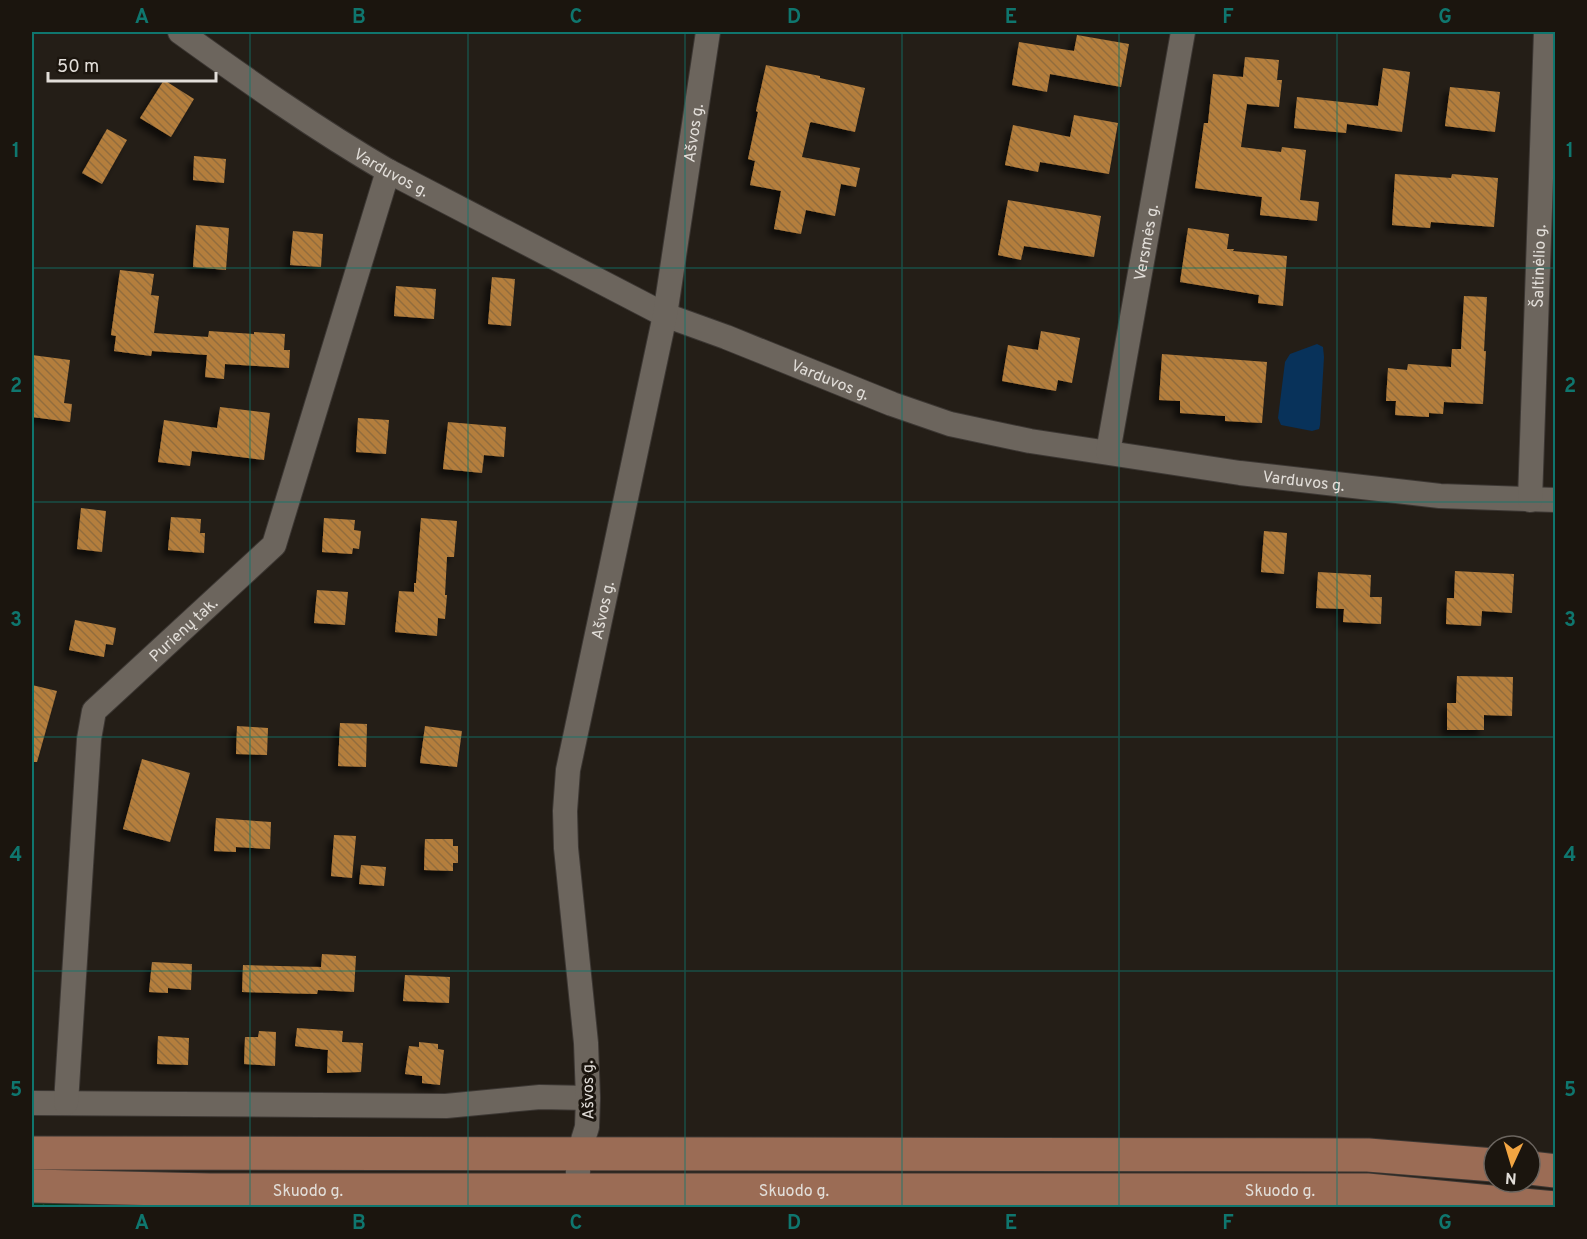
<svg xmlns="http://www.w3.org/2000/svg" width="1587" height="1239" font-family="Overpass,sans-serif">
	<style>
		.grass { fill: url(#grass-tufts) }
		.water { fill: #08325a }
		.building { fill: url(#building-back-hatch); filter: url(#shadow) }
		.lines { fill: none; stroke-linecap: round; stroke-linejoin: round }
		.street-casing { stroke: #3c3733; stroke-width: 26 }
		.primary-casing { stroke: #3c3733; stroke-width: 35 }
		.street { stroke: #6c655d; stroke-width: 24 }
		.primary { stroke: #9b6c55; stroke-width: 33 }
		.grid { fill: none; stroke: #0f766e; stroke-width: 1.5; stroke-opacity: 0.55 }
		.labels { text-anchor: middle; stroke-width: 6; stroke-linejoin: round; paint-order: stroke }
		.street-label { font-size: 16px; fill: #e2ded9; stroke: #1b150e }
		.neatline { fill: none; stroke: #0f766e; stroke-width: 2 }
		.grid-label { font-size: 20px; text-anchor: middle; font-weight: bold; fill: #0f766e }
	</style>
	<defs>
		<pattern id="grass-tufts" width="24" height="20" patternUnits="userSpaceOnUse" patternTransform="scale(1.5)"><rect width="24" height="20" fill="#043815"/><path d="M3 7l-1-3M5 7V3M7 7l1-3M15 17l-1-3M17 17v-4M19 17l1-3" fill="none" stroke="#285436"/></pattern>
		<pattern id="building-back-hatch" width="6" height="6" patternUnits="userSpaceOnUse" patternTransform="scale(1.5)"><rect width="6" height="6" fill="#b47e3c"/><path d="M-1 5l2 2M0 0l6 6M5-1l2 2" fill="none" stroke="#926c3e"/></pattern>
		<filter id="shadow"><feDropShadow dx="-5.5" dy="5.5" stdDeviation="3" flood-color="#0009"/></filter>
	</defs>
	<rect width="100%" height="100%" fill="#241e17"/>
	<polygon class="grass" points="32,1200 1336,1205 1411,1208 32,1208"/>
	<polygon class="water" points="1317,344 1323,347 1324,357 1320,425 1319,429 1312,431 1281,425 1278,418 1285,362 1290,354"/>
	<g class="building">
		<polygon points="1077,35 1129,44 1121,87 1050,74 1047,92 1012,85 1019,42 1074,51"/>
		<polygon points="1245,57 1279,60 1277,80 1282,80 1279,107 1247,104 1241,147 1281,152 1282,147 1306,150 1300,200 1319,202 1317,221 1260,215 1262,197 1195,188 1204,123 1208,123 1213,74 1243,77"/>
		<polygon points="766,65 820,76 820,78 865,88 855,132 811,122 810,123 802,157 860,168 856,187 841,184 835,216 806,210 801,234 774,229 781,191 750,185 755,161 748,159 758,112 756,111"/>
		<polygon points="1383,68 1410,72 1402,132 1347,124 1346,133 1294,128 1297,97 1378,106"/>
		<polygon points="164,80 194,99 171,137 140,118"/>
		<polygon points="1450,87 1500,92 1495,132 1445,126"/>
		<polygon points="1074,115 1118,123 1109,174 1040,162 1038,172 1005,165 1013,125 1070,137"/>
		<polygon points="107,129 127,140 102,184 82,173"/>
		<polygon points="194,156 226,159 224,183 193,180"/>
		<polygon points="1395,174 1451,178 1452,174 1498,178 1494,227 1431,222 1430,228 1392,225"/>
		<polygon points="1008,200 1101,216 1094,257 1024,246 1021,260 998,255"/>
		<polygon points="196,225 229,228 226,270 193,267"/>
		<polygon points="1188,228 1229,234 1227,249 1234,249 1233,251 1287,256 1283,306 1258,303 1259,295 1180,282"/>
		<polygon points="293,231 323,234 321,267 290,265"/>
		<polygon points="120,270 154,274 151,295 159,296 154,333 208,337 209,331 254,334 254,332 285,334 284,350 290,350 289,368 225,364 224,379 205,377 207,355 152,351 151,356 114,351 116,336 111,335"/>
		<polygon points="492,277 515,279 511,326 488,324"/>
		<polygon points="396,286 436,289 434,319 394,316"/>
		<polygon points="1464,296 1487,297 1484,351 1486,351 1483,404 1444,402 1443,414 1429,413 1429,417 1395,415 1396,401 1386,401 1388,368 1407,370 1408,364 1451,367 1452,349 1461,349"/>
		<polygon points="1041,331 1080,338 1072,383 1058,380 1056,391 1002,381 1008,345 1038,350"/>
		<polygon points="1162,354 1267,362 1262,423 1225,421 1225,416 1180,413 1180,401 1159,400"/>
		<polygon points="32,355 70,360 64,403 72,404 70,422 32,417"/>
		<polygon points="220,407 270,413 264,460 192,451 190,466 158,462 164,420 217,428"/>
		<polygon points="358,418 389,420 386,454 356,452"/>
		<polygon points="448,422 506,427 504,457 484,455 482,473 443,469"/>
		<polygon points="81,508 106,511 102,552 77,549"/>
		<polygon points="171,517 201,519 200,533 205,533 204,553 168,550"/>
		<polygon points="324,518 355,520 354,530 361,531 359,549 353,548 352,554 322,552"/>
		<polygon points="421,518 457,521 454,557 447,557 445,595 447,595 445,619 438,618 437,636 395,632 399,591 414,592 414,583 416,583"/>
		<polygon points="1264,531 1287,533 1284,574 1261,572"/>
		<polygon points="1455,571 1514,574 1512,613 1482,611 1481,626 1446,624 1447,598 1454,598"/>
		<polygon points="1318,572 1371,575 1370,597 1382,597 1381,624 1343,622 1344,609 1316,608"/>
		<polygon points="317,590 348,592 345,625 314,623"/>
		<polygon points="75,620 116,628 113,645 106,644 104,657 69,650"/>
		<polygon points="1457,676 1513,677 1512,716 1484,715 1484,730 1447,730 1447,703 1456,703"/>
		<polygon points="32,685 57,691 37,762 32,762"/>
		<polygon points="340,723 367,724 366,767 338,766"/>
		<polygon points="237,726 268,728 267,755 236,754"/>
		<polygon points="425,726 462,731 457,767 420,763"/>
		<polygon points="142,759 190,773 170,842 123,829"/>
		<polygon points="216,818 271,822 270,849 236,847 236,852 214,851"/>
		<polygon points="334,835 356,836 352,878 331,876"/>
		<polygon points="425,839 453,839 453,846 458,846 458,863 453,863 453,871 424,870"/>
		<polygon points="361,865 386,867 384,886 359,884"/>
		<polygon points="322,954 356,956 354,992 318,990 317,994 242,992 243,965 321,967"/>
		<polygon points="152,962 192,964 191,990 168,988 168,993 149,992"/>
		<polygon points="405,975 450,977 449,1003 403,1001"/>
		<polygon points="297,1028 343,1031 342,1042 363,1043 361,1072 327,1073 328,1050 295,1046"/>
		<polygon points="259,1031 276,1032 275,1066 244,1064 245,1037 258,1037"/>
		<polygon points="158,1036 189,1038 188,1065 157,1064"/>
		<polygon points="419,1042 438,1044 438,1049 444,1050 440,1085 422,1083 422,1076 405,1074 409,1046 419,1047"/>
	</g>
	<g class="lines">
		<defs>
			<g id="street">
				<path id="s1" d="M180 32C248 81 316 129 388 171L665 315 726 337 892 404 950 424 1030 441 1240 473 1440 496 1556 500"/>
				<path id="s2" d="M1108 452 1183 32"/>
				<path id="s3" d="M1530 500 1546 32"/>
				<polyline points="32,1103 446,1106 540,1097 588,1098"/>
				<path id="s4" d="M66 1103 89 739 94 711 274 545 388 171"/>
				<path id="s5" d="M577 1190 579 1153 587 1127 588 1098 586 1043 566 848 565 811 568 770 665 315 708 32"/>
			</g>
			<g id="primary">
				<polyline points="32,1153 1368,1155 1494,1165"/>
				<polyline points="1530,1168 1556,1171"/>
				<path id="s6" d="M32 1186 210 1190H1367L1555 1208"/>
			</g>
		</defs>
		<use href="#street" class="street-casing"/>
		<use href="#primary" class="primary-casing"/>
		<use href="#street" class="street"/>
		<use href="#primary" class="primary"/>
	</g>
	<path class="grid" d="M250 32V1208M468 32V1208M685 32V1208M902 32V1208M1119 32V1208M1337 32V1208M32 268H1556M32 502H1556M32 737H1556M32 971H1556"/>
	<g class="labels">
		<g class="street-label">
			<text dy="6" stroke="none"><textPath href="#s5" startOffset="1072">Ašvos g.</textPath></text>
			<text dy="6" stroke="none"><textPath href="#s1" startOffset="254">Varduvos g.</textPath></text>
			<text dy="6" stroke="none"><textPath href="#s2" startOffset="213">Versmės g.</textPath></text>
			<text dy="6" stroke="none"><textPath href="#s3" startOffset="234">Šaltinėlio g.</textPath></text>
			<text dy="6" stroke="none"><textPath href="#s1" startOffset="740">Varduvos g.</textPath></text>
			<text dy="6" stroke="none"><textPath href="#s1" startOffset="1226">Varduvos g.</textPath></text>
			<text dy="6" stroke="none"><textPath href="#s5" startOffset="586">Ašvos g.</textPath></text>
			<text dy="6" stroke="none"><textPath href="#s4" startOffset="514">Purienų tak.</textPath></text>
			<text transform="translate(587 1090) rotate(-91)" y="6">Ašvos g.</text>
			<text dy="6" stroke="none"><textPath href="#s6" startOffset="276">Skuodo g.</textPath></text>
			<text dy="6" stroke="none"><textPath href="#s6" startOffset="762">Skuodo g.</textPath></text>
			<text dy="6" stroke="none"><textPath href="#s6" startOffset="1248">Skuodo g.</textPath></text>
		</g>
	</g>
	<rect width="1587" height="1239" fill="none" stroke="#1b150e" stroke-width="66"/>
	<g transform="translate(1512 1164) rotate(184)"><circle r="28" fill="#1b150e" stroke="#6b655f" stroke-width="1.5"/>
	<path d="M0-4.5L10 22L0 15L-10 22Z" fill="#f2a542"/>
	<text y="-9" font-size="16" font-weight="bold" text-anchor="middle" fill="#e2ded9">N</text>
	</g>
	<path d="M48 72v9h168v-9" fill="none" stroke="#e2ded9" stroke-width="3"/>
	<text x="57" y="72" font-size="18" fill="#e2ded9" stroke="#1b150e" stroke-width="4.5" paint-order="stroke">50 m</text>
	<rect x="33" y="33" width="1521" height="1173" class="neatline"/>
	<g class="grid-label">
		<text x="142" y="23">A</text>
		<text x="359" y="23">B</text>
		<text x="576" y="23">C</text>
		<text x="794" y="23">D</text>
		<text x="1011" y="23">E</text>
		<text x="1228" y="23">F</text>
		<text x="1445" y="23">G</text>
		<text x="16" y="157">1</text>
		<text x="1570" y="157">1</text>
		<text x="16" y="392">2</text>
		<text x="1570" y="392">2</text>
		<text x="16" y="626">3</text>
		<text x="1570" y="626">3</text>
		<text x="16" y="861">4</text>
		<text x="1570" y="861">4</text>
		<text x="16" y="1096">5</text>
		<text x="1570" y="1096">5</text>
		<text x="142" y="1229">A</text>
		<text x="359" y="1229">B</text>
		<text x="576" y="1229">C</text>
		<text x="794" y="1229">D</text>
		<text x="1011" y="1229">E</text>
		<text x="1228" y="1229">F</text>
		<text x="1445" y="1229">G</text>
	</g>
</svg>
